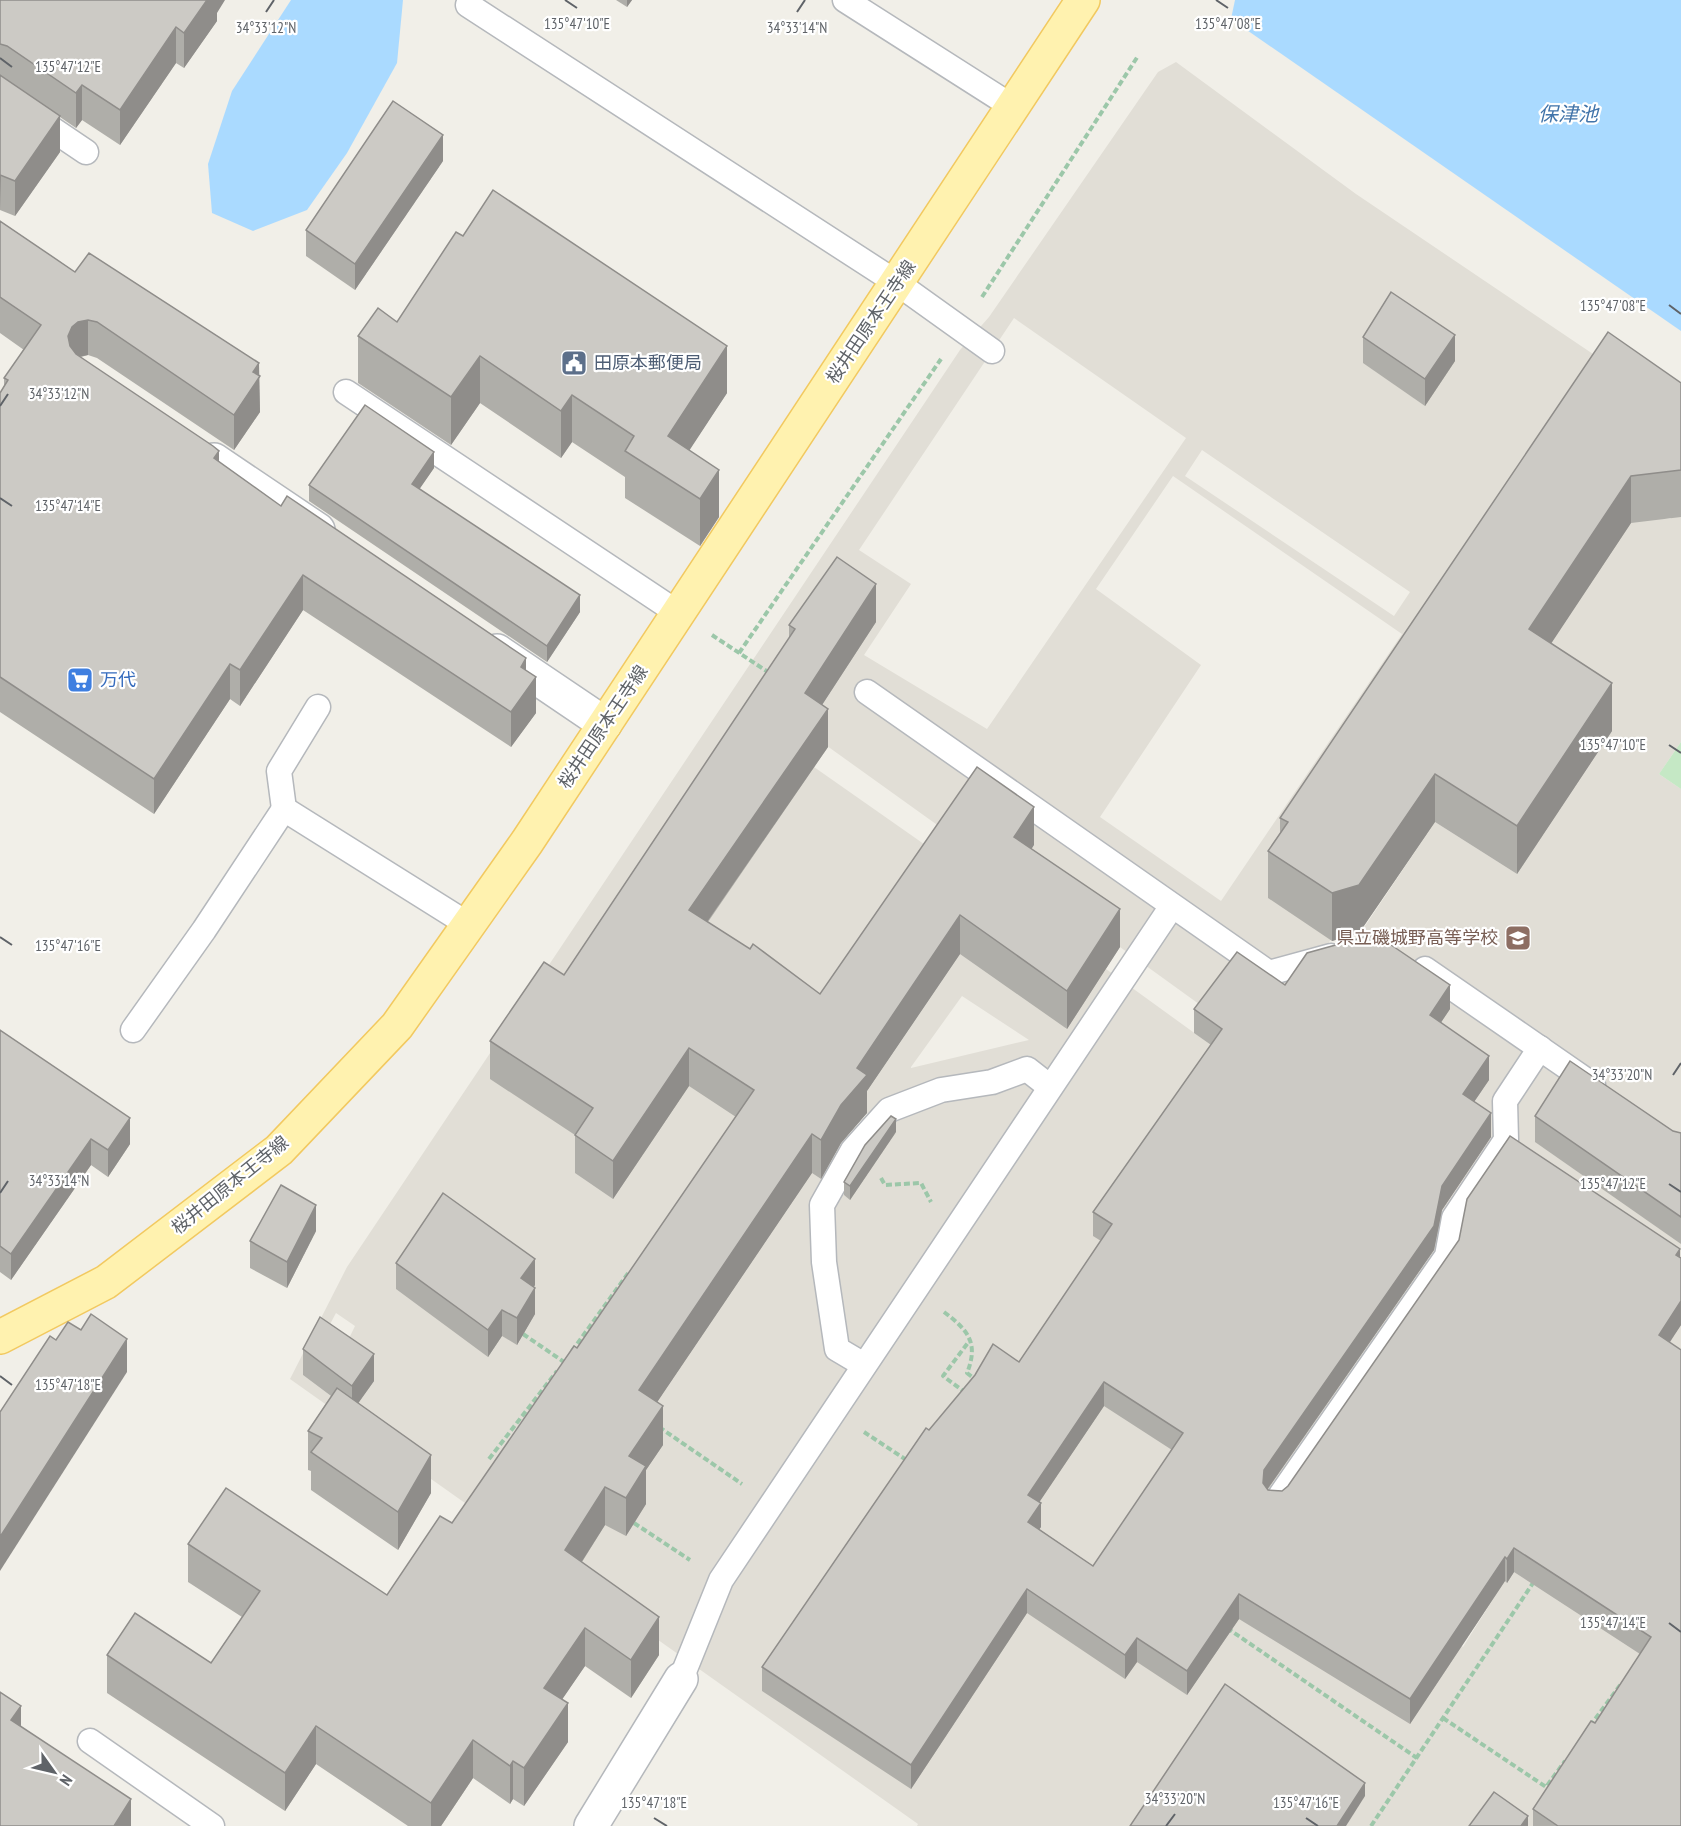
<svg xmlns="http://www.w3.org/2000/svg" width="1681" height="1826" font-family="'PT Sans Narrow','Noto Sans JP',sans-serif">
	<style>
		.education { fill: #e1ded6; fill-rule: evenodd }
		.green { fill: #c5e8c5 }
		.water { fill: #aadaff }
		.lines { fill: none; stroke-linecap: round; stroke-linejoin: round }
		.lane-casing { stroke: #b5b8bc; stroke-width: 27 }
		.street-casing { stroke: #b5b8bc; stroke-width: 36 }
		.primary-casing { stroke: #f2c960; stroke-width: 36 }
		.path { stroke: #9cc7a9; stroke-width: 4; stroke-dasharray: 6 3; stroke-linecap: butt }
		.lane { stroke: #fff; stroke-width: 24 }
		.street { stroke: #fff; stroke-width: 33 }
		.primary { stroke: #fff2af; stroke-width: 33 }
		.wall { fill: #afaea9; fill-rule: evenodd }
		.shaded-wall { fill: #8f8d8a }
		.building { fill: #cccac5; stroke: #8f8d8a; stroke-width: 1.5; fill-rule: evenodd }
		.ticks { fill: none; stroke: #5f6368; stroke-width: 2 }
		.labels { text-anchor: middle; stroke-width: 4.5; stroke-linejoin: round; paint-order: stroke }
		.street-label { font-size: 18px; fill: #5f6368; stroke: #fff }
		.service-label { font-size: 18px; fill: #4e5e75; stroke: #fff; text-anchor: start }
		.shop-label { font-size: 18px; fill: #366cbe; stroke: #fff; text-anchor: start }
		.education-label { font-size: 18px; fill: #785e54; stroke: #fff; text-anchor: end }
		.water-label { font-size: 20px; font-style: italic; fill: #4174aa; stroke: #fff }
		.ticks-label { font-size: 15px; text-anchor: middle; fill: #5f6368; stroke: #fff; stroke-width: 4.5; stroke-linejoin: round; paint-order: stroke }
	</style>
	<rect width="100%" height="100%" fill="#f1efe8"/>
	<g class="education">
		<path d="M1176 62 1356 194 1593 354 1681 409 1285 1009 1210 1012 1120 947 954 837 770 705 573 1000 761 1071 662 1395 812 1173 850 1199 895 1133 857 1106 997 899 1066 1029 1106 969 1222 1053 1094 1236 1112 1248 1301 1021 1435 822 1517 874 1612 731 1529 677 1633 519H1670L1681 509V742L1659 774 1681 789V1613L1537 1826H917L918 1824 290 1379 347 1267 960 350 989 317 1158 72ZM1014 318 1186 438 987 729 864 655 911 584 859 550ZM1202 450 1410 592 1394 616 1185 476ZM1173 476 1402 634 1221 901 1100 817 1201 665 1096 589ZM962 996 1029 1040 911 1068V1067ZM521 1305 535 1314 518 1344 502 1336 489 1356ZM336 1313 355 1326 340 1357 352 1412 303 1375ZM1336 1483 1495 1596 1463 1647 1298 1539Z"/>
		<polygon points="814,767 941,856 793,1071 689,948"/>
	</g>
	<polygon class="green" points="1681,742 1681,789 1659,774"/>
	<g class="water">
		<polygon points="291,0 403,0 397,63 347,153 307,210 253,231 212,213 208,164 232,91"/>
		<polygon points="1235,0 1681,0 1681,331 1231,19"/>
	</g>
	<g class="lines">
		<defs>
			<g id="lane">
				<polyline points="845,0 1013,107"/>
				<polyline points="468,5 897,283 992,351"/>
				<polyline points="0,94 86,152"/>
				<polyline points="346,392 678,613"/>
				<polyline points="867,692 1269,973 1331,956"/>
				<polyline points="284,809 279,771 318,707"/>
				<polyline points="1425,969 1593,1085"/>
				<polyline points="133,1030 204,930 284,809 469,925"/>
				<polyline points="864,1365 837,1349 824,1262 822,1205 853,1150 889,1110 941,1090 992,1082 1027,1069 1050,1087"/>
				<polyline points="1276,1502 1447,1256 1454,1218 1506,1140 1505,1101 1540,1048"/>
				<polyline points="681,1679 721,1580 1172,906"/>
				<polyline points="90,1741 212,1826"/>
			</g>
			<g id="street">
				<polyline points="214,460 318,530"/>
				<polyline points="497,651 605,724"/>
				<polyline points="591,1826 681,1679"/>
			</g>
			<polyline id="primary" points="0,1337 106,1282 279,1150 397,1026 527,842 1083,0"/>
		</defs>
		<use href="#lane" class="lane-casing"/>
		<use href="#street" class="street-casing"/>
		<use href="#primary" class="primary-casing"/>
		<g class="path">
			<polyline points="982,297 1138,56"/>
			<polyline points="712,635 771,674"/>
			<polyline points="739,653 941,359"/>
			<polyline points="881,1178 885,1185 921,1183 931,1202"/>
			<path d="M944 1312C968 1330 979 1343 967 1373L976 1380"/>
			<polyline points="523,1334 567,1364"/>
			<polyline points="572,1351 629,1272"/>
			<polyline points="966,1393 943,1376 970,1340"/>
			<polyline points="659,1427 742,1484"/>
			<polyline points="864,1432 908,1461"/>
			<polyline points="489,1459 557,1371"/>
			<polyline points="634,1523 690,1560"/>
			<polyline points="1227,1628 1417,1758"/>
			<polyline points="1443,1718 1546,1787 1565,1761"/>
			<polyline points="1590,1726 1621,1684"/>
			<polyline points="1371,1826 1535,1580"/>
		</g>
		<use href="#lane" class="lane"/>
		<use href="#street" class="street"/>
		<use href="#primary" class="primary"/>
	</g>
	<g class="wall">
		<polygon points="0,0 217,13 217,21 184,68 176,63 120,145 82,120 76,128 60,117 60,152 15,216 0,210"/>
		<polygon points="616,0 632,0 627,7"/>
		<polygon points="443,161 355,290 306,256 306,230"/>
		<polygon points="0,221 75,272 259,376 260,412 234,450 97,358 88,355 81,357 219,462 281,506 526,670 536,713 511,747 303,610 240,706 230,699 154,814 0,712 0,393 4,386 4,378 24,350 0,333"/>
		<polygon points="397,322 727,393 689,450 719,517 700,546 625,498 625,477 572,442 561,458 480,403 451,445 358,383 358,336"/>
		<polygon points="1363,337 1455,361 1425,406 1363,363"/>
		<polygon points="1681,383 1681,517 1631,523 1551,643 1612,731 1517,874 1435,822 1359,933 1332,941 1268,898 1268,851 1280,833 1280,818"/>
		<polygon points="434,468 419,489 580,612 547,662 309,501 309,485"/>
		<polygon points="876,622 822,705 828,747 708,922 820,994 1034,845 1031,849 1120,947 1067,1029 960,954 867,1091 867,1113 841,1143 821,1179 812,1173 657,1402 663,1445 646,1470 646,1504 626,1536 605,1525 582,1562 659,1655 631,1698 585,1666 562,1699 568,1742 524,1806 513,1799 510,1804 473,1778 441,1826 408,1826 316,1764 285,1811 107,1693 107,1655 211,1663 242,1617 188,1582 188,1544 387,1595 452,1523 577,1348 736,1117 689,1086 613,1199 575,1173 575,1135 490,1079 490,1041 564,975 789,639 789,625"/>
		<path d="M1285 985 1450 1009 1441 1022 1489 1080 1474 1102 1491 1137 1442 1210 1434 1250 1268 1489V1490L1282 1491 1680 1258H1681V1325L1669 1342 1681 1826H1533V1809L1595 1723 1640 1654 1514 1572 1507 1583 1505 1581 1410 1724 1239 1619 1187 1695 1137 1662 1125 1679 1027 1613 911 1789 762 1691V1667L929 1430 1019 1362 1101 1241 1093 1236V1212L1211 1045 1194 1033V1009ZM1104 1406 1172 1450 1093 1566 1039 1529 1041 1527 1039 1502Z"/>
		<polygon points="0,1030 130,1144 108,1177 91,1165 11,1280 0,1272"/>
		<polygon points="1535,1116 1681,1133 1681,1244 1535,1142"/>
		<polygon points="896,1132 850,1200 844,1195 844,1182"/>
		<polygon points="316,1231 287,1288 250,1268 250,1241"/>
		<polygon points="396,1263 535,1285 534,1287 535,1314 517,1345 502,1336 488,1357 396,1289"/>
		<polygon points="303,1349 374,1381 358,1403 431,1493 398,1550 311,1490 311,1471 308,1470 308,1431 331,1396 303,1375"/>
	</g>
	<g class="shaded-wall">
		<polygon points="207,0 225,0 217,13 217,21 184,68 184,33"/>
		<polygon points="627,0 632,0 627,7"/>
		<polygon points="176,27 176,63 120,145 120,110"/>
		<polygon points="82,85 82,120 76,128 76,93"/>
		<polygon points="60,116 60,152 15,216 15,181"/>
		<polygon points="443,135 443,161 355,290 355,264"/>
		<polygon points="0,175 1,175 0,210"/>
		<polygon points="88,320 88,355 78,357 72,363 68,336 72,327 78,322"/>
		<polygon points="1455,335 1455,361 1425,406 1425,379"/>
		<polygon points="727,346 727,393 670,480 668,436"/>
		<polygon points="480,356 480,403 451,445 451,397"/>
		<polygon points="259,363 260,412 234,450 234,415 253,372"/>
		<polygon points="572,395 572,442 561,458 561,411"/>
		<polygon points="219,451 219,487 214,458"/>
		<polygon points="434,452 434,468 412,500 412,484"/>
		<polygon points="719,470 719,517 700,546 700,499"/>
		<polygon points="1631,476 1631,523 1529,677 1529,629"/>
		<polygon points="303,575 303,610 240,706 240,670"/>
		<polygon points="876,584 876,622 805,731 805,693"/>
		<polygon points="580,595 580,612 547,662 547,646"/>
		<polygon points="526,658 526,690 536,677 536,713 511,747 511,712 521,667"/>
		<polygon points="230,664 230,699 154,814 154,779"/>
		<polygon points="1612,683 1612,731 1517,874 1517,826"/>
		<polygon points="828,709 828,747 689,948 689,910"/>
		<polygon points="1435,774 1435,822 1359,933 1332,941 1332,893"/>
		<polygon points="1034,807 1034,845 1014,875 1014,837"/>
		<polygon points="1120,909 1120,947 1067,1029 1067,991"/>
		<polygon points="960,915 960,954 867,1091 867,1113 841,1143 821,1179 821,1140 857,1068"/>
		<polygon points="1450,985 1450,1009 1430,1039 1430,1015"/>
		<polygon points="689,1048 689,1086 613,1199 613,1161"/>
		<polygon points="1489,1056 1489,1080 1463,1118 1463,1094"/>
		<polygon points="1491,1113 1491,1137 1442,1210 1434,1250 1264,1494 1263,1483 1264,1470 1442,1186"/>
		<polygon points="130,1118 130,1144 108,1177 108,1150"/>
		<polygon points="896,1119 896,1132 850,1200 850,1186"/>
		<polygon points="812,1134 812,1173 639,1429 639,1390"/>
		<polygon points="91,1139 91,1165 11,1280 11,1254"/>
		<polygon points="316,1205 316,1231 287,1288 287,1262"/>
		<polygon points="1680,1249 1680,1273 1676,1255"/>
		<polygon points="535,1259 535,1285 521,1305 521,1278"/>
		<polygon points="535,1288 535,1314 517,1345 517,1318"/>
		<polygon points="1681,1301 1681,1325 1659,1359 1659,1335"/>
		<polygon points="502,1310 502,1336 488,1357 488,1330"/>
		<polygon points="127,1339 127,1372 0,1571 0,1537"/>
		<polygon points="374,1354 374,1381 352,1412 352,1386"/>
		<polygon points="1104,1382 1104,1406 1028,1519 1028,1495"/>
		<polygon points="663,1406 663,1445 646,1470 646,1504 626,1536 626,1498 629,1456"/>
		<polygon points="431,1455 431,1493 398,1550 398,1512"/>
		<polygon points="605,1487 605,1525 565,1588 565,1550"/>
		<polygon points="1041,1503 1041,1527 1028,1546 1028,1522"/>
		<polygon points="1514,1548 1514,1572 1507,1583 1507,1559"/>
		<polygon points="1505,1557 1505,1581 1410,1724 1410,1699"/>
		<polygon points="1027,1589 1027,1613 911,1789 911,1765"/>
		<polygon points="1239,1594 1239,1619 1187,1695 1187,1671"/>
		<polygon points="659,1617 659,1655 631,1698 631,1660"/>
		<polygon points="585,1628 585,1666 544,1726 544,1688"/>
		<polygon points="1137,1638 1137,1662 1125,1679 1125,1655"/>
		<polygon points="568,1703 568,1742 524,1806 524,1768"/>
		<polygon points="21,1706 21,1735 11,1720"/>
		<polygon points="316,1726 316,1764 285,1811 285,1773"/>
		<polygon points="473,1740 473,1778 441,1826 431,1826 431,1803"/>
		<polygon points="513,1761 513,1799 510,1804 510,1766"/>
		<polygon points="1365,1783 1365,1796 1346,1826 1337,1826"/>
		<polygon points="131,1799 131,1826 114,1826"/>
		<polygon points="1528,1816 1528,1826 1521,1826"/>
	</g>
	<g class="building">
		<polygon points="0,0 207,0 184,33 176,27 120,110 82,85 76,93 7,46 0,44"/>
		<polygon points="0,75 60,116 15,181 0,175"/>
		<polygon points="393,101 443,135 355,264 306,230"/>
		<polygon points="493,190 727,346 668,436 719,470 700,499 625,451 634,436 572,395 561,411 480,356 451,397 358,336 378,308 397,322 456,232 463,236"/>
		<polygon points="0,221 75,272 89,253 259,363 253,372 260,376 234,415 97,322 88,320 78,322 72,327 68,336 70,346 76,354 213,446 219,451 214,458 281,506 287,496 526,658 521,667 536,677 511,712 303,575 240,670 230,664 154,779 0,677 0,393 8,380 4,378 41,325 0,297"/>
		<polygon points="1391,292 1455,335 1425,379 1363,337"/>
		<polygon points="1608,332 1681,383 1681,470 1631,476 1529,629 1612,683 1517,826 1435,774 1359,885 1332,893 1268,851 1288,822 1280,818"/>
		<polygon points="365,405 434,452 412,484 580,595 547,646 309,485"/>
		<polygon points="837,557 876,584 805,693 828,709 689,910 750,949 753,944 820,994 977,767 1034,807 1014,837 1120,909 1067,991 960,915 857,1068 867,1075 841,1105 821,1140 812,1134 639,1390 663,1406 629,1456 646,1466 626,1498 605,1487 565,1550 659,1617 631,1660 585,1628 544,1688 568,1703 524,1768 513,1761 510,1766 473,1740 431,1803 316,1726 285,1773 107,1655 135,1613 211,1663 260,1591 188,1544 226,1488 387,1595 440,1516 452,1523 574,1346 577,1348 754,1090 689,1048 613,1161 575,1135 593,1108 490,1041 544,962 564,975 795,629 789,625"/>
		<path d="M1375 934 1450 985 1430 1015 1489 1056 1463 1094 1491 1113 1442 1186 1434 1226 1264 1470 1263 1483 1268 1490 1282 1491 1288 1486 1459 1240 1467 1199 1510 1136 1680 1249 1676 1255 1681 1258V1301L1659 1335 1681 1350V1826H1558L1533 1809 1591 1721 1595 1723 1651 1637 1514 1548 1507 1559 1505 1557 1410 1699 1239 1594 1187 1671 1137 1638 1125 1655 1027 1589 911 1765 762 1667 926 1428 929 1430 975 1375 993 1344 1019 1362 1112 1224 1093 1212 1222 1029 1194 1009 1237 952 1285 985 1307 953ZM1104 1382 1183 1433 1093 1566 1028 1522 1041 1503 1028 1495Z"/>
		<polygon points="0,1030 130,1118 108,1150 91,1139 11,1254 0,1246"/>
		<polygon points="1570,1061 1673,1131 1681,1133 1681,1217 1535,1116"/>
		<polygon points="891,1116 896,1119 850,1186 844,1182 865,1145"/>
		<polygon points="281,1185 316,1205 287,1262 250,1241"/>
		<polygon points="443,1193 535,1259 521,1278 535,1288 517,1318 502,1310 488,1330 396,1263"/>
		<polygon points="91,1314 127,1339 0,1537 0,1412 50,1336 56,1340 68,1322 81,1330"/>
		<polygon points="320,1317 374,1354 352,1386 303,1349"/>
		<polygon points="337,1388 431,1455 398,1512 311,1452 322,1438 308,1431"/>
		<polygon points="1225,1684 1365,1783 1337,1826 1130,1826"/>
		<polygon points="0,1692 21,1706 11,1720 131,1799 114,1826 0,1826"/>
		<polygon points="1494,1792 1528,1816 1521,1826 1469,1826"/>
	</g>
	<path class="ticks" d="M565 0 577 8M1216 0 1228 8M266 12 274 0M797 12 805 0M0 58 12 67M1669 305 1681 314M0 406 8 394M0 498 12 506M1669 745 1681 753M0 937 12 945M1673 1075 1681 1063M1669 1184 1681 1192M0 1193 8 1181M0 1376 12 1385M1669 1623 1681 1632M654 1818 667 1826M1306 1818 1318 1826M1166 1826 1175 1814"/>
	<defs>
		<symbol id="civic-square" viewBox="-11 -11 22 22"><rect x="-9" y="-9" width="18" height="18" rx="4" fill="#5c6f8a" stroke="#fff"/><path d="M-.6-6.5H3V-4.5H.6V-3L4-1V1h2V6H-6V1h2V-1L-.6-3ZM-1.2 2.5V6h2.4V2.5Z" fill="#fff"/></symbol>
		<symbol id="supermarket-square" viewBox="-11 -11 22 22"><rect x="-9" y="-9" width="18" height="18" rx="4" fill="#3f7fe0" stroke="#fff"/><path d="M-6-5.5h2.5l.6 2H6L4.5 2H-2.5L-4.4-4H-6ZM-1.5 3.2a1.3 1.3 0 1 0 .1 0ZM3 3.2a1.3 1.3 0 1 0 .1 0Z" fill="#fff"/></symbol>
		<symbol id="school-square" viewBox="-11 -11 22 22"><rect x="-9" y="-9" width="18" height="18" rx="4" fill="#8d6e63" stroke="#fff"/><path d="M0-5L7-2L0 1L-7-2ZM-4 1L0 2.5L4 1V4Q0 6-4 4Z" fill="#fff"/></symbol>
	</defs>
	<g fill-rule="evenodd">
		<use href="#civic-square" x="559" y="348" width="30" height="30"/>
		<use href="#supermarket-square" x="65" y="665" width="30" height="30"/>
		<use href="#school-square" x="1503" y="923" width="30" height="30"/>
	</g>
	<g class="labels">
		<g class="street-label">
			<text transform="translate(871 322) rotate(-56)" y="6">桜井田原本王寺線</text>
			<text transform="translate(603 727) rotate(-56)" y="6">桜井田原本王寺線</text>
			<text transform="translate(230 1185) rotate(-39)" y="6">桜井田原本王寺線</text>
		</g>
		<g class="service-label">
			<text x="594" y="369">田原本郵便局</text>
		</g>
		<g class="shop-label">
			<text x="100" y="686">万代</text>
		</g>
		<g class="education-label">
			<text x="1498" y="944">県立磯城野高等学校</text>
		</g>
		<g class="water-label">
			<text x="1568" y="121">保津池</text>
		</g>
	</g>
	<g class="ticks-label">
		<text x="1228" y="29">135°47'08"E</text>
		<text x="577" y="29">135°47'10"E</text>
		<text x="266" y="33">34°33'12"N</text>
		<text x="797" y="33">34°33'14"N</text>
		<text x="68" y="72">135°47'12"E</text>
		<text x="1613" y="311">135°47'08"E</text>
		<text x="59" y="399">34°33'12"N</text>
		<text x="68" y="511">135°47'14"E</text>
		<text x="1613" y="750">135°47'10"E</text>
		<text x="68" y="951">135°47'16"E</text>
		<text x="1622" y="1080">34°33'20"N</text>
		<text x="59" y="1186">34°33'14"N</text>
		<text x="1613" y="1189">135°47'12"E</text>
		<text x="68" y="1390">135°47'18"E</text>
		<text x="1613" y="1628">135°47'14"E</text>
		<text x="1175" y="1804">34°33'20"N</text>
		<text x="654" y="1808">135°47'18"E</text>
		<text x="1306" y="1808">135°47'16"E</text>
	</g>
	<g transform="translate(54 1772) rotate(124)" stroke="#ffffff" stroke-width="4.5" paint-order="stroke">
	<path d="M0-4.5L10 22L0 15L-10 22Z" fill="#5f6368"/>
	<text y="-9" font-size="16" font-weight="bold" text-anchor="middle" fill="#5f6368">N</text>
	</g>
</svg>
